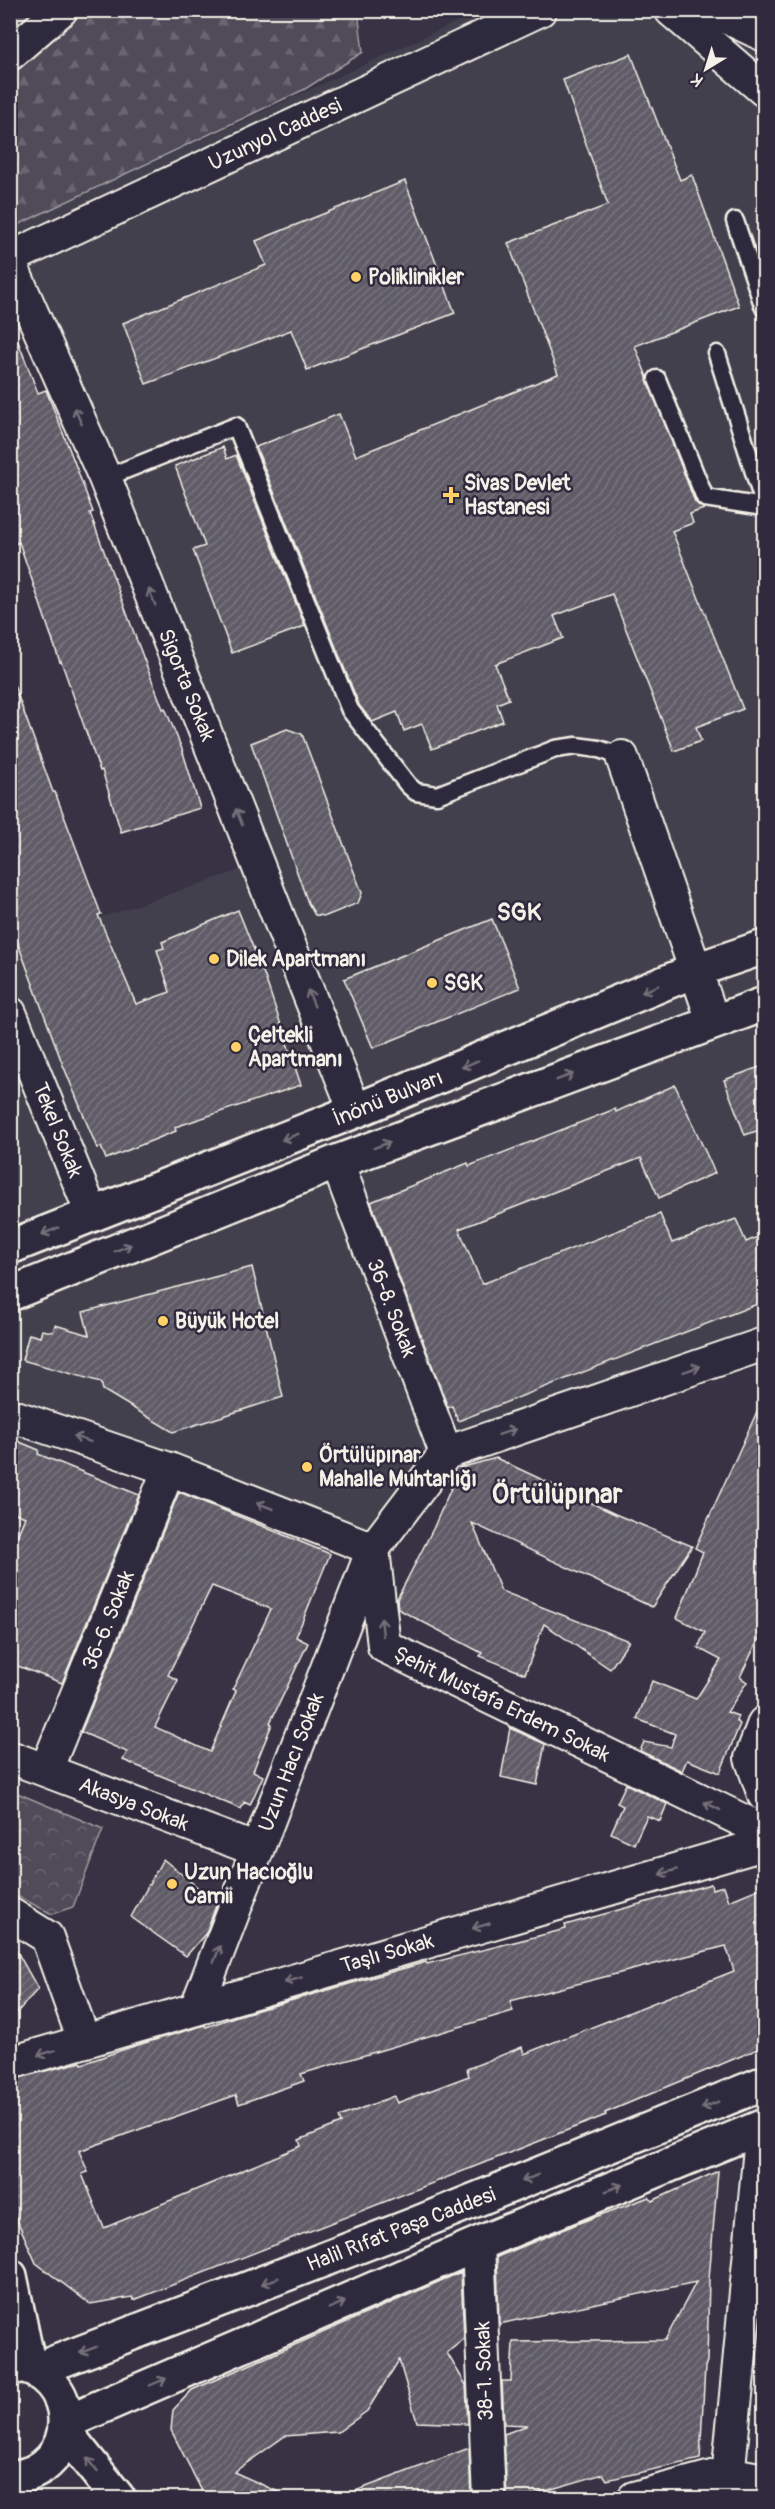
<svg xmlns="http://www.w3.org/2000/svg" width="775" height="2509" font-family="Pangolin,sans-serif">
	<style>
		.built { fill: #433f4e }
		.forest { fill: url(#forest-firs); stroke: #a29ea0; stroke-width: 1.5 }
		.park { fill: url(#park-crowns); stroke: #a29ea0; stroke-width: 1.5 }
		.building { fill: url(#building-hatch); stroke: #f4f1e8; stroke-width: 1.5; fill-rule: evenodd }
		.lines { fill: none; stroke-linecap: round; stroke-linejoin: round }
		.lane-casing { stroke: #f4f1e8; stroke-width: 21 }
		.street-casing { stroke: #f4f1e8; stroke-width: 36 }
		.secondary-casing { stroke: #f4f1e8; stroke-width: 38 }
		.primary-casing { stroke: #f4f1e8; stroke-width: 38 }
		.lane { stroke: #2f2a3d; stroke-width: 16 }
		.street { stroke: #2f2a3d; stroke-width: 32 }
		.secondary { stroke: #2f2a3d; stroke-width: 33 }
		.primary { stroke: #2f2a3d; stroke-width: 33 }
		.oneway { stroke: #747079 }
		.poi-dot { fill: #ffd166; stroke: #2f2a3d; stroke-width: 2 }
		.labels { text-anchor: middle; stroke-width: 5; stroke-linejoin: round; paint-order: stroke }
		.street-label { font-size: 21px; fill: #f4f1e8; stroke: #2f2a3d }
		.poi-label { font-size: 21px; font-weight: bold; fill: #f4f1e8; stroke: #2f2a3d; text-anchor: start }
		.quarter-label { font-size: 24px; font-weight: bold; fill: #f4f1e8; stroke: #2f2a3d }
		.district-label { font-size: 27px; font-weight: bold; fill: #f4f1e8; stroke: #2f2a3d }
	</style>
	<defs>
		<pattern id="forest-firs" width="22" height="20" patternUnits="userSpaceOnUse" patternTransform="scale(1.5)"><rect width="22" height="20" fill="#504b59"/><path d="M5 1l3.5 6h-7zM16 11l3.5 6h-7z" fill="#6a6571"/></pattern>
		<pattern id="park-crowns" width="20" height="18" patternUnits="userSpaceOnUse" patternTransform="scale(1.5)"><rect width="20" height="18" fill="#504b59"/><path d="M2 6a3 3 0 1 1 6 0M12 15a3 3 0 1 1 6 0" fill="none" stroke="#6a6571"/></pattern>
		<pattern id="building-hatch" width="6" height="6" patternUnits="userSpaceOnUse" patternTransform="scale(1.5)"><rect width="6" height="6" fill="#5f5c67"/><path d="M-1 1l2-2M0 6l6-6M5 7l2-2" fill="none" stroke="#77747d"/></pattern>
	</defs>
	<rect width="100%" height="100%" fill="#373244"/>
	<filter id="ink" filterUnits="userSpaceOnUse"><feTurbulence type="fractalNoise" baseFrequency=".0167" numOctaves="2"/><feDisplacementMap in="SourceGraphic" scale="12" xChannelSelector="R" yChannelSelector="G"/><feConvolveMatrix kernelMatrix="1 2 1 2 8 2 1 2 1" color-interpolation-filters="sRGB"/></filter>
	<g filter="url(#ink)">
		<polygon class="built" points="480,11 764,11 764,1339 461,1459 388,1556 54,1441 11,1555 11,948 243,869 11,285 11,228"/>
		<polygon class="forest" points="10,11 358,11 363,52 305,89 11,228"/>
		<polygon class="park" points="10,1790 103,1829 73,1907 52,1914 11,1893"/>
		<g class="building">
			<polygon points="631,54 680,180 692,175 739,306 635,346 695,502 704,509 690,514 693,523 672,531 743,709 696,727 701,741 674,751 612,594 554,616 563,638 495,664 509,699 497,704 503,721 432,749 422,724 404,731 397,712 372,722 359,705 256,447 339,414 356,456 558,374 508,243 608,205 563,80"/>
			<polygon points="405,181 455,313 307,370 291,330 146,384 123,323 266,265 256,241"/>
			<polygon points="10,326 12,326 38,393 46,390 74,461 93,512 90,513 137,641 163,709 165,708 182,749 200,808 121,832 102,770 100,771 61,661 60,662 19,542 10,546"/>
			<polygon points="223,447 227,459 236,455 305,626 232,653 193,550 205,546 175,466"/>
			<polygon points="10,685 14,685 53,792 55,792 101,914 98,915 136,1004 170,992 157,950 164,948 162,942 238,910 265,977 301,1085 175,1127 176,1131 106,1159 101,1147 97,1148 61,1060 10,922"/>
			<polygon points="287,729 302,734 362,893 358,903 326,916 315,915 308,903 251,743"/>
			<polygon points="492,919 520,988 373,1048 344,979"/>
			<polygon points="765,1065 765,1128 745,1135 724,1080"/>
			<polygon points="675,1085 715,1173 659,1198 641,1158 459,1229 482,1284 660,1214 672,1243 736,1219 746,1242 765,1234 765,1301 458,1421 452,1406 448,1408 371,1202 468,1163 469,1166 615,1109 616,1112"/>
			<polygon points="252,1267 283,1397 173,1432 103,1390 101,1382 22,1360 29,1334 40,1337 42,1330 53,1332 55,1325 89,1335 83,1312"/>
			<polygon points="765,1394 765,1626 740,1677 747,1682 727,1712 738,1716 736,1721 740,1724 720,1773 687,1760 682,1771 640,1751 644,1742 671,1747 675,1734 637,1719 652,1681 696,1699 721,1660 698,1648 705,1632 677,1618 703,1552 695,1548"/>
			<polygon points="10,1438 39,1450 38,1454 139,1495 62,1683 10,1663 10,1554 25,1517 10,1511"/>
			<polygon points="496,1458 615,1514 692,1546 652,1607 472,1523 501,1591 629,1641 610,1669 544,1624 525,1674 480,1656 482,1653 398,1609 397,1599 433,1529 460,1468"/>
			<path d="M179 1492 330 1554 296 1637 308 1643 270 1723 272 1724 253 1771 263 1776 250 1805 244 1802 241 1809 123 1760 127 1752 81 1732ZM212 1586 271 1609 233 1689 236 1691 210 1752 155 1727 178 1680 168 1675Z"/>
			<polygon points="510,1728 545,1744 537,1785 501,1777"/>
			<polygon points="626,1784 667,1804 660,1821 647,1816 634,1844 611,1833 623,1806 617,1803"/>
			<polygon points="163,1859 217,1903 206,1933 186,1956 131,1917"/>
			<path d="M711 1884 712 1889 724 1886 729 1901 765 1886V2046L605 2113 606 2115 134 2300 132 2297 90 2304 36 2263 10 2204V2080L81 2062 82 2064 128 2048 205 2025 206 2027 237 2016 426 1962 427 1964 566 1929 565 1925ZM726 1946 734 1971 524 2054 522 2047 467 2069 469 2076 397 2103 394 2096 339 2117 341 2123 299 2140 301 2146 104 2228 82 2174 88 2172 79 2151 236 2095 239 2104 304 2081 301 2074 513 2011 510 2001Z"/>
			<polygon points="10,1939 38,1989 10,2020"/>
			<polygon points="718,2171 709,2279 707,2361 705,2367 700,2459 607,2480 603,2474 528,2496 507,2498 504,2434 528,2425 504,2424 502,2381 511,2381 513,2342 665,2340 696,2282 499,2324 497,2257 579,2223 649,2197 652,2201"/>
			<polygon points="461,2272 464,2339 447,2353 466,2385 468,2424 417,2422 399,2360 367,2411 338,2432 285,2436 234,2472 294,2499 206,2499 171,2430 173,2410 192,2390"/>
			<polygon points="469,2448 471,2499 342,2499 342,2496"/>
		</g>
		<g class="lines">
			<defs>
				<g id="lane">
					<polyline points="735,221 764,308"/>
					<polyline points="717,354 764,504"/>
					<polyline points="657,379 705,498 764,507"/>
					<polyline points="105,478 236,426 350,710 408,785 416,792 437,795 555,749 576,746 599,749 622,757"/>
				</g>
				<g id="street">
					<polyline points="671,10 764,90"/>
					<polyline points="711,10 764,35"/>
					<polyline points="10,54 61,10"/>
					<polyline points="10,258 540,10"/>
					<polyline points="10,263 105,478 355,1111"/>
					<polyline points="622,757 713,1021"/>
					<polyline points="10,1013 92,1214"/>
					<polyline points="337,1162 446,1453"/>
					<polyline points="10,1415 169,1469 373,1549 384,1646 764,1831"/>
					<polyline points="764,1723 751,1758 764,1795"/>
					<polyline points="10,1757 257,1850"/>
					<polyline points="46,1770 169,1469"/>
					<polyline points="10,1914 47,1937 84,2041"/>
					<polyline points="196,2009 373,1549 446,1453 764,1344"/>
					<polyline points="10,2063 764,1844"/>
					<polyline points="478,2244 489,2498"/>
					<polyline points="634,2498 727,2473 764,2480"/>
					<polyline points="726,2498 762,2127"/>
				</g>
				<g id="secondary">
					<polyline points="10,2276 29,2367"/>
					<path d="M10 2364C83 2370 84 2472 10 2478"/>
					<polyline points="36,2370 411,2226 764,2083"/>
					<polyline points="66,2422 478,2244 764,2126"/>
					<polyline points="65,2432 118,2498"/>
				</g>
				<g id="primary">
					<polyline points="10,1247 355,1111 696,970 764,947"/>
					<polyline points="10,1294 337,1162 764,1004"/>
				</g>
			</defs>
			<use href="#lane" class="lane-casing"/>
			<use href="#street" class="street-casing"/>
			<use href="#secondary" class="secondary-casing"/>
			<use href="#primary" class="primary-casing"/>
			<use href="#lane" class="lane"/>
			<use href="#street" class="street"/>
			<use href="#secondary" class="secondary"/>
			<use href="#primary" class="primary"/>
		</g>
		<defs><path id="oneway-shaft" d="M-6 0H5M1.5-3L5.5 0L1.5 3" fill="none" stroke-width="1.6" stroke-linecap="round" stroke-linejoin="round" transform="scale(1.5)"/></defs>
		<g class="oneway">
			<use href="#oneway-shaft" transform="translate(78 416) rotate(-114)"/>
			<use href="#oneway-shaft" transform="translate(152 597) rotate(-112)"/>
			<use href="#oneway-shaft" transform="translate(239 817) rotate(-112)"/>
			<use href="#oneway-shaft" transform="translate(650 989) rotate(157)"/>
			<use href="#oneway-shaft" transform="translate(311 998) rotate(-112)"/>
			<use href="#oneway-shaft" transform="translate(470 1064) rotate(157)"/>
			<use href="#oneway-shaft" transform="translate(565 1077) rotate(-21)"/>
			<use href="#oneway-shaft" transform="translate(290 1137) rotate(159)"/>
			<use href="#oneway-shaft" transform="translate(382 1145) rotate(-20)"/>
			<use href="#oneway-shaft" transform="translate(50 1231) rotate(158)"/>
			<use href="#oneway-shaft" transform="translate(123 1248) rotate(-22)"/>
			<use href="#oneway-shaft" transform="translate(692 1369) rotate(-19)"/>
			<use href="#oneway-shaft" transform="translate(507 1432) rotate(-19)"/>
			<use href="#oneway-shaft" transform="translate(82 1439) rotate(-161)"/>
			<use href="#oneway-shaft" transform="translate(265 1506) rotate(-159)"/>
			<use href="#oneway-shaft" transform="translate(382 1627) rotate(-96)"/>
			<use href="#oneway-shaft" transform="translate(712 1806) rotate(-154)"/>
			<use href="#oneway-shaft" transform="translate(668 1872) rotate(164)"/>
			<use href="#oneway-shaft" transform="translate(481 1926) rotate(164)"/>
			<use href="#oneway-shaft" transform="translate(217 1954) rotate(-69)"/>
			<use href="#oneway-shaft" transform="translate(293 1980) rotate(164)"/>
			<use href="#oneway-shaft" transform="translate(46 2053) rotate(163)"/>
			<use href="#oneway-shaft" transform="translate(710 2105) rotate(158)"/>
			<use href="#oneway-shaft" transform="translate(530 2178) rotate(158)"/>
			<use href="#oneway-shaft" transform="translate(614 2188) rotate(-22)"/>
			<use href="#oneway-shaft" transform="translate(270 2281) rotate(159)"/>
			<use href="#oneway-shaft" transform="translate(337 2305) rotate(-23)"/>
			<use href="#oneway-shaft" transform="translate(88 2350) rotate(159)"/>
			<use href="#oneway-shaft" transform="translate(158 2382) rotate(-23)"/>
			<use href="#oneway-shaft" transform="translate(92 2465) rotate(-128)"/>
		</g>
	</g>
	<g class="poi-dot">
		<circle cx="356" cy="277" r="6"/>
		<path d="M448 486h6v6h6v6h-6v6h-6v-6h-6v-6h6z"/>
		<circle cx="214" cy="959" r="6"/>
		<circle cx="432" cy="983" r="6"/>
		<circle cx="236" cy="1047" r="6"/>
		<circle cx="163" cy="1321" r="6"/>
		<circle cx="307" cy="1467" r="6"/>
		<circle cx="172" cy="1884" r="6"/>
	</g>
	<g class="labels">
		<g class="street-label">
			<text transform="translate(275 134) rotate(-25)" y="7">Uzunyol Caddesi</text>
			<text transform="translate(187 685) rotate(68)" y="7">Sigorta Sokak</text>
			<text transform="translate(388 1098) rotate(-22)" y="7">İnönü Bulvarı</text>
			<text transform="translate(58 1130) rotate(68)" y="7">Tekel Sokak</text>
			<text transform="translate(392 1308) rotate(69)" y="7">36-8. Sokak</text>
			<text transform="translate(108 1620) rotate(-68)" y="7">36-6. Sokak</text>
			<text transform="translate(502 1704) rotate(26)" y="7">Şehit Mustafa Erdem Sokak</text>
			<text transform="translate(291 1762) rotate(-69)" y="7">Uzun Hacı Sokak</text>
			<text transform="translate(134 1804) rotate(21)" y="7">Akasya Sokak</text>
			<text transform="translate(387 1953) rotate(-16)" y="7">Taşlı Sokak</text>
			<text transform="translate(401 2229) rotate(-21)" y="7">Halil Rıfat Paşa Caddesi</text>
			<text transform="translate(484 2371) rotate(-92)" y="7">38-1. Sokak</text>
		</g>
		<g class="poi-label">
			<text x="368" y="284">Poliklinikler</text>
			<text x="464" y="490">Sivas Devlet<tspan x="464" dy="24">Hastanesi</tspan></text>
			<text x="226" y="966">Dilek Apartmanı</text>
			<text x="444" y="990">SGK</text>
			<text x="248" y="1042">Çeltekli<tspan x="248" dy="24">Apartmanı</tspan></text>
			<text x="175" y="1328">Büyük Hotel</text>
			<text x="319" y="1462">Örtülüpınar<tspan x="319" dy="24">Mahalle Muhtarlığı</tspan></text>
			<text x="184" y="1879">Uzun Hacıoğlu<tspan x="184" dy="24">Camii</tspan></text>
		</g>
		<g class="quarter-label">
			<text x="519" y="920">SGK</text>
		</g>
		<g class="district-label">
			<text x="557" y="1503">Örtülüpınar</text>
		</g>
	</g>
	<rect width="775" height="2509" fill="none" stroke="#2f2a3d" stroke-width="36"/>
	<rect x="18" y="18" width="739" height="2473" fill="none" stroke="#f4f1e8" stroke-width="2" filter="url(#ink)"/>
	<g transform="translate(706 69) rotate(218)" stroke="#2f2a3d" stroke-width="4.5" paint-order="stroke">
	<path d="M0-4.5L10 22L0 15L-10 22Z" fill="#f4f1e8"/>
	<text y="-9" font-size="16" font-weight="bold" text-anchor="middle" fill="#f4f1e8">K</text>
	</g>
</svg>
